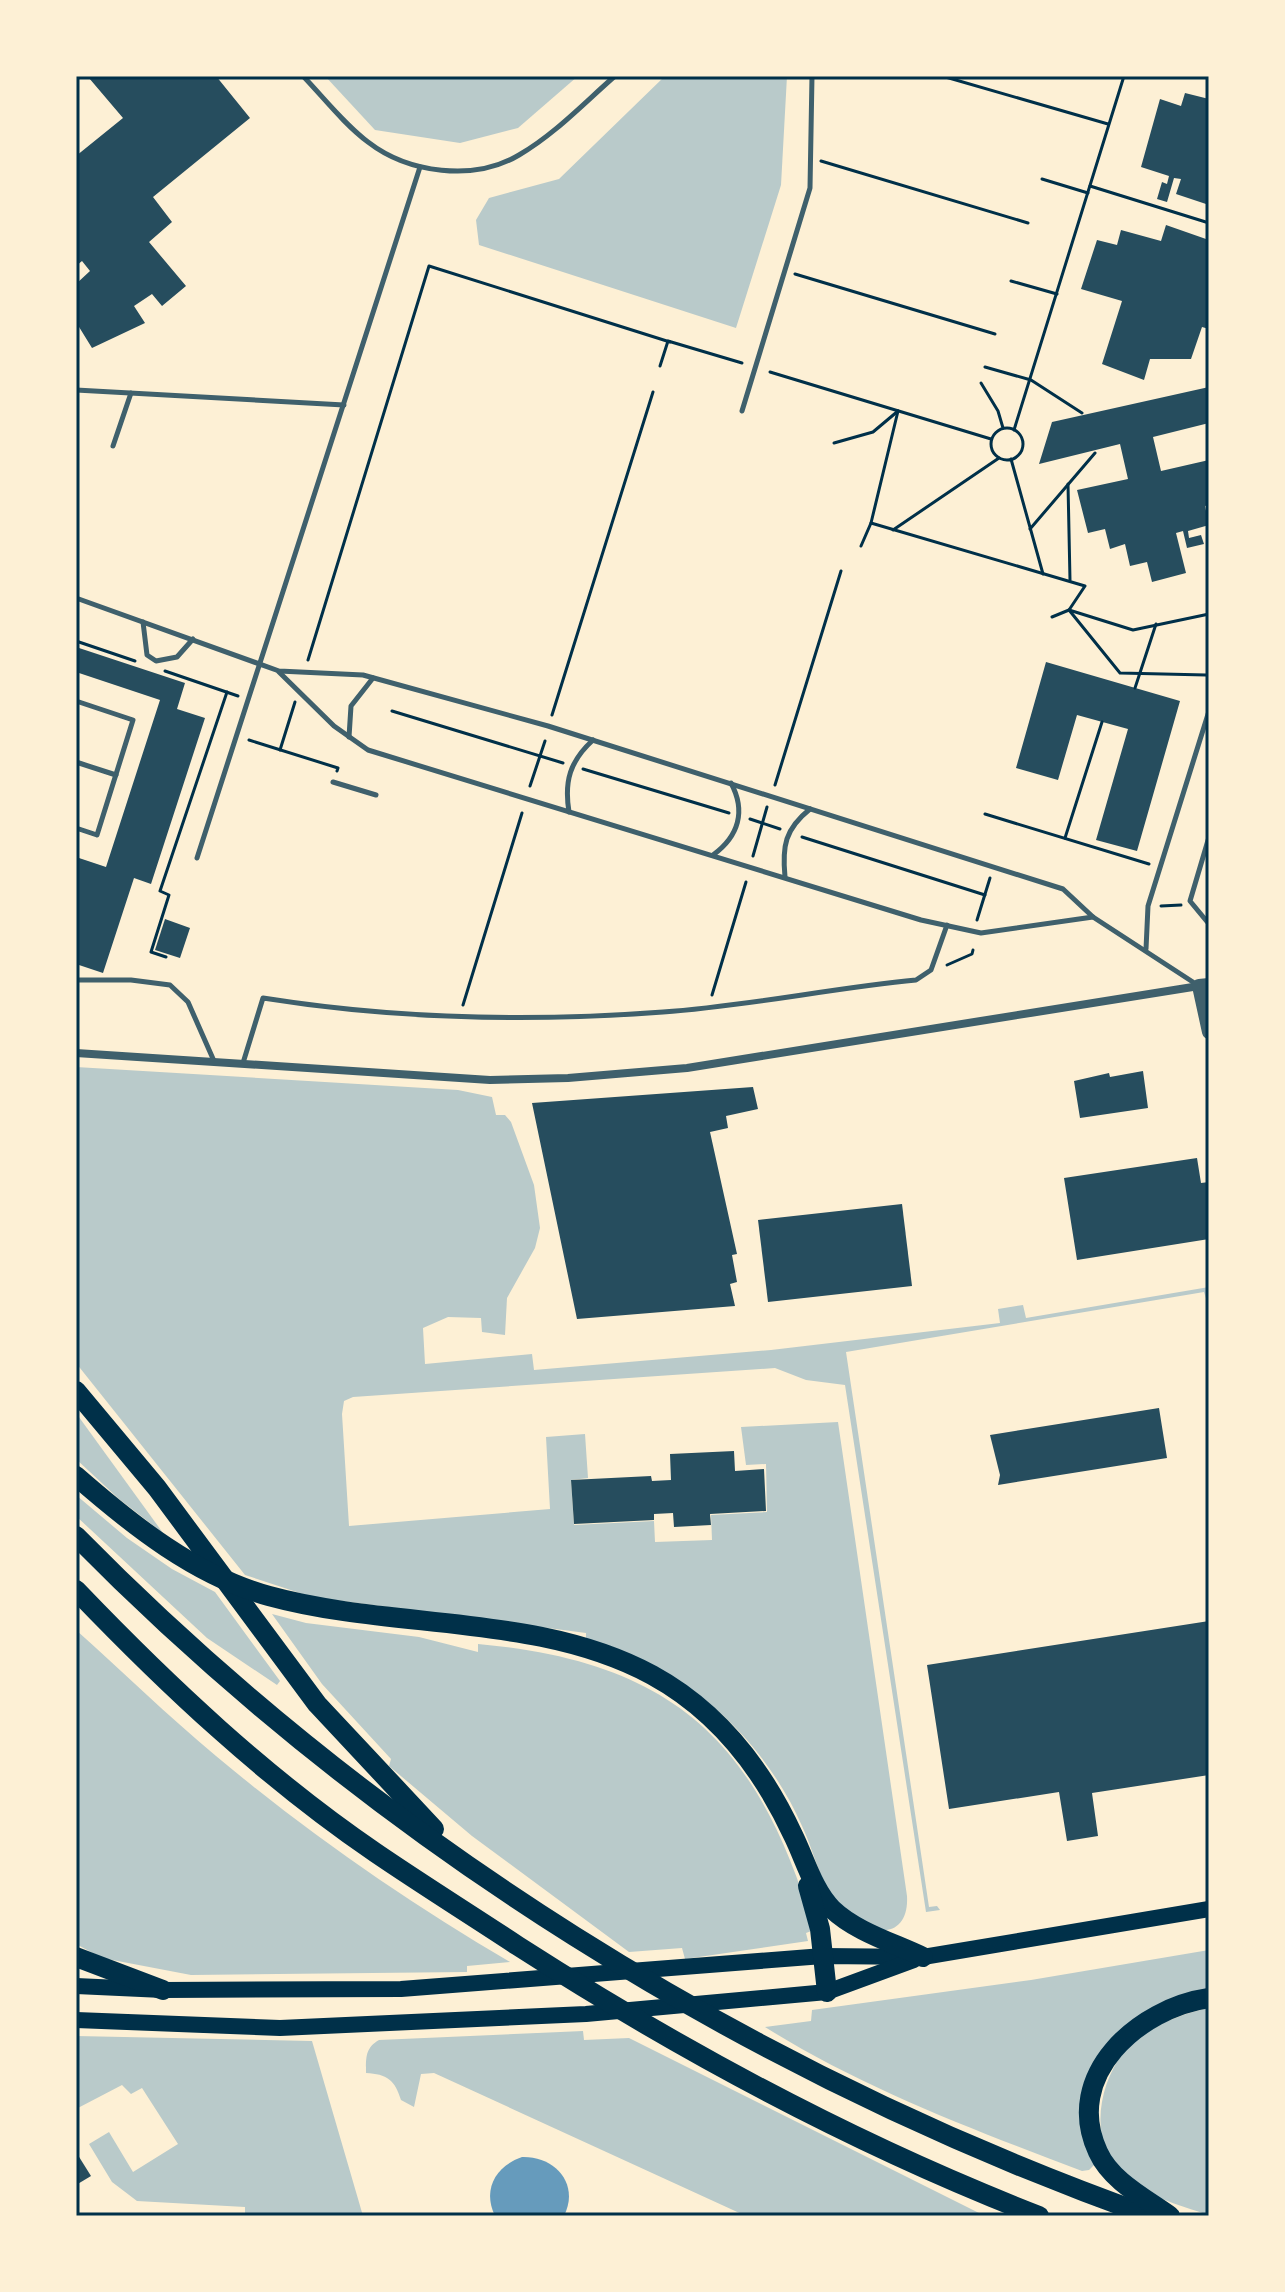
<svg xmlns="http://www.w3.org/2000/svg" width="1285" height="2292" font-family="'Exo 2',sans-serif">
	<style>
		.green { fill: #b9caca }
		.water { fill: #669bbc }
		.building { fill: #264d5e }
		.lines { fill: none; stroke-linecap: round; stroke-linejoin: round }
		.path { stroke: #003049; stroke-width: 3 }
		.service { stroke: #3f606c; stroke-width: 5 }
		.minor { stroke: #3f606c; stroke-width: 8 }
		.tertiary { stroke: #3f606c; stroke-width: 14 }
		.secondary { stroke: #003049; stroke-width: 16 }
		.motorway { stroke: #003049; stroke-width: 20 }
		.neatline { fill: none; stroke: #003049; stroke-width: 3 }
	</style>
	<rect width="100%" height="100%" fill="#fdf0d5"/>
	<g class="green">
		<polygon points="325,76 578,76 518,128 460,143 375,130"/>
		<polygon points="665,76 787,76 781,185 736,328 479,245 476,220 489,198 559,179"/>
		<path d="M76 1067 458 1090 492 1097 496 1115H505L511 1122 534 1185 540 1228 535 1248 507 1298 505 1335 482 1332 481 1318 448 1317 423 1328 425 1364 532 1354 534 1370 771 1350 1000 1323 998 1309 1023 1305 1026 1318 1209 1287V1308L1204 1292 846 1352 929 1907 937 1906 940 1910 926 1912 845 1385 806 1380 775 1368 353 1397 344 1401 342 1414 349 1526 550 1509 546 1437 585 1434 588 1478 571 1480 574 1525 654 1521 655 1542 712 1540 711 1515 767 1512 766 1464 746 1465 741 1427 838 1422 907 1896C909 1932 882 1939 855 1920 821 1896 818 1860 802 1826 774 1762 722 1703 660 1670 637 1657 610 1650 586 1640V1633L312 1597 245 1575 76 1363Z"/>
		<polygon points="76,1413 163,1533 119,1499 76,1459"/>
		<polygon points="76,1495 127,1538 172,1569 215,1592 280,1681 277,1685 207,1638 76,1516"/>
		<path d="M272 1614 306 1623 419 1637 478 1652V1644C675 1662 759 1743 814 1930L806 1933 808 1941 685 1959 682 1948 629 1952 472 1836 389 1766 391 1759 322 1684Z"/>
		<path d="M76 1630C123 1672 168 1716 216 1756 308 1833 407 1902 510 1962L467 1966V1972L191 1975 102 1958 76 1944Z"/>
		<path d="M1209 1950V1993L1118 2036 1084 2134 1094 2165 1089 2170 1082 2171C974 2130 862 2088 765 2027L811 2021 812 2010 1031 1980Z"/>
		<path d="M1209 2008V2215C1179 2205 1144 2196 1121 2173 1089 2141 1098 2086 1123 2053 1142 2029 1180 2014 1209 2008Z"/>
		<path d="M583 2031 584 2040 629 2038 985 2216H746L434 2073 421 2074 414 2107 401 2100C395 2080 387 2074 366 2073 366 2058 365 2048 379 2040Z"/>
		<polygon points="76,2036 312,2041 363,2216 245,2216 245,2207 137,2201 112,2182 89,2144 109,2132 133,2172 178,2144 142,2088 131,2094 122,2085 76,2109"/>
	</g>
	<path class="water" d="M522 2157C555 2156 580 2184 564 2216H495C482 2189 496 2166 522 2157Z"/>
	<g class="building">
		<polygon points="91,76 216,76 250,118 153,197 172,222 149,242 186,286 162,306 152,294 134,306 145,323 92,348 76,322 76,284 90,271 82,261 76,266 76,156 123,118 89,78"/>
		<polygon points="1185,93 1209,99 1209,205 1176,194 1181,179 1174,178 1167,202 1157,199 1162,182 1167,184 1169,176 1141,167 1160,99 1181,106"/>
		<polygon points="1166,225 1206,239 1209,232 1209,329 1202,327 1191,359 1150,359 1144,380 1102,364 1122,301 1081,289 1097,240 1117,245 1121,230 1161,241"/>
		<polygon points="1209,387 1209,423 1153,437 1161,471 1209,460 1209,505 1205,506 1209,525 1188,531 1189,538 1201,535 1204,544 1187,548 1183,531 1176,533 1186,573 1152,582 1147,562 1130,566 1125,544 1110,549 1105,529 1088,533 1077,490 1128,479 1120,444 1039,464 1052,422"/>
		<polygon points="76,647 185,683 177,709 205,718 151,884 134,878 103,973 76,964 76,857 106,867 160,700 76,672"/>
		<polygon points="1046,662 1180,701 1137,851 1096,840 1128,729 1077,715 1058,780 1016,768"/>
		<polygon points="165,919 190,928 180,958 155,950"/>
		<polygon points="1143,1071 1148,1108 1080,1118 1074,1081 1109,1073 1110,1077"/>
		<polygon points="753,1087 758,1109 726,1116 728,1128 710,1132 737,1254 732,1255 737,1282 730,1284 735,1306 577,1319 532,1103"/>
		<polygon points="1197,1158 1201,1183 1209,1182 1209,1239 1077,1260 1064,1178"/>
		<polygon points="902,1204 912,1286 768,1302 758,1220"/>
		<polygon points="1159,1408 1167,1458 998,1485 1000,1475 990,1435"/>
		<polygon points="734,1451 735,1471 764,1469 766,1511 710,1514 711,1525 674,1527 673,1513 654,1514 654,1520 574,1524 571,1480 651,1476 652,1481 671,1480 670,1454"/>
		<polygon points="1209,1621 1209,1775 1092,1793 1098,1836 1067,1841 1059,1792 949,1809 927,1665"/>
		<polygon points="76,2152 91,2176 76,2185"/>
	</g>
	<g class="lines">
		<g class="path">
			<polyline points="942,76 1108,124"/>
			<polyline points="1208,76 1209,76"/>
			<polyline points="821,161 1028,223"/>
			<polyline points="1042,179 1088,193"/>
			<polyline points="1090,186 1209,223"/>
			<polyline points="795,274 995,334"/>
			<polyline points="1011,281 1057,294"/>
			<polyline points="660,366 668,341 742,363"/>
			<polyline points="985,367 1031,380 1082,413"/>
			<polyline points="770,372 991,439"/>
			<polyline points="981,383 998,411 1003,428"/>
			<circle cx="1007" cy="444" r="16"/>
			<polyline points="1014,430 1124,76"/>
			<polyline points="834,443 873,432 898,411"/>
			<polyline points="1011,459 1043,574"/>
			<polyline points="1068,484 1070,580"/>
			<polyline points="871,523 1085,586 1069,610 1052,617"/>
			<polyline points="1030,529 1095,453"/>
			<polyline points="893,530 999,458"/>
			<polyline points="861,546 871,523 898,411"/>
			<polyline points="1069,610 1120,673 1206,675"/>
			<polyline points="1069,610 1133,630 1209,614"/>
			<polyline points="76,641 135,661"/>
			<polyline points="308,660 429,266 670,342"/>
			<polyline points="165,671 238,696"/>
			<polyline points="1135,688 1156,624"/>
			<polyline points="392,711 563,763"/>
			<polyline points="552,715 653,392"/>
			<polyline points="249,740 338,768 337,771"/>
			<polyline points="280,750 295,702"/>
			<polyline points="583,769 729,813"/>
			<polyline points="775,785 841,571"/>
			<polyline points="530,786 545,741"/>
			<polyline points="985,814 1149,864"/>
			<polyline points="750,819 780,829"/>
			<polyline points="802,837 985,895"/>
			<polyline points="1065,838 1102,722"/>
			<polyline points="753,856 767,807"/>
			<polyline points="1161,906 1181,905"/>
			<polyline points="977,920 990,878"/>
			<polyline points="166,957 151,952 169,895 160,891 227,692"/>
			<polyline points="947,965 972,954 973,950"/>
			<polyline points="712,995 746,882"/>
			<polyline points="463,1005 522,813"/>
		</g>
		<g class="service">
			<path d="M303 76C324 98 344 124 368 142 408 173 474 182 519 155 555 134 584 103 615 76"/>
			<polyline points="76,390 344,405"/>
			<polyline points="742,411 810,188 812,76"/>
			<polyline points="113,446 131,393"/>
			<polyline points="76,598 279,671 363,675 548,726 1063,889 1093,917 1199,986"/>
			<polyline points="143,622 147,655 156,661 177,657 193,639"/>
			<polyline points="279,672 334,726 368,750 921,920 981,933 1093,917"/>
			<polyline points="76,701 133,720 97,835 76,828"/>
			<polyline points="349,737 351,706 373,678"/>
			<polyline points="76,762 116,775"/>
			<polyline points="333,782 376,795"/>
			<path d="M569 812C564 781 570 761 593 740"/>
			<polyline points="1209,837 1190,901 1209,924"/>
			<path d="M713 855C739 836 746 811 731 783"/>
			<polyline points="197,858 420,167"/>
			<path d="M785 877C782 846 785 829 810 809"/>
			<polyline points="1146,949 1148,906 1209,711"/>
			<polyline points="76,980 131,980 170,985 188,1002 214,1061"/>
			<path d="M243 1063 263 998C395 1019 530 1022 663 1012 748 1006 832 988 916 980L931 970 947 925"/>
		</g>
		<polyline class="minor" points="76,1053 490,1080 568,1078 687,1068 1199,986"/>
		<polyline class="tertiary" points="1209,985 1199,986 1209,1032"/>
		<g class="secondary">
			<polyline points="76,1986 163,1990 401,1989 823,1956 923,1957 1209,1909"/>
			<polyline points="76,2020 280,2028 586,2014 827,1992 914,1960"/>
		</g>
		<g class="motorway">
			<polyline points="76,1391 157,1488 317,1704 434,1829"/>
			<path d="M76 1476C132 1525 196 1576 269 1596 393 1630 538 1613 652 1675 718 1711 762 1768 793 1835 805 1859 813 1890 832 1909 856 1932 894 1943 923 1957"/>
			<path d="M76 1536C375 1840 749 2073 1150 2216"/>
			<path d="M76 1590C168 1686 266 1778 376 1853 423 1885 471 1915 518 1946 683 2052 856 2145 1039 2216"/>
			<polyline points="808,1886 820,1929 827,1992"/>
			<polyline points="76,1957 163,1990"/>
			<path d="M1170 2216C1145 2198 1111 2181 1098 2152 1062 2075 1139 2008 1209 1998"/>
		</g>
	</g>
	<rect width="1285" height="2292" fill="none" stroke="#fdf0d5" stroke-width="156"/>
	<rect x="78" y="78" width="1129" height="2136" class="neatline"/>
</svg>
